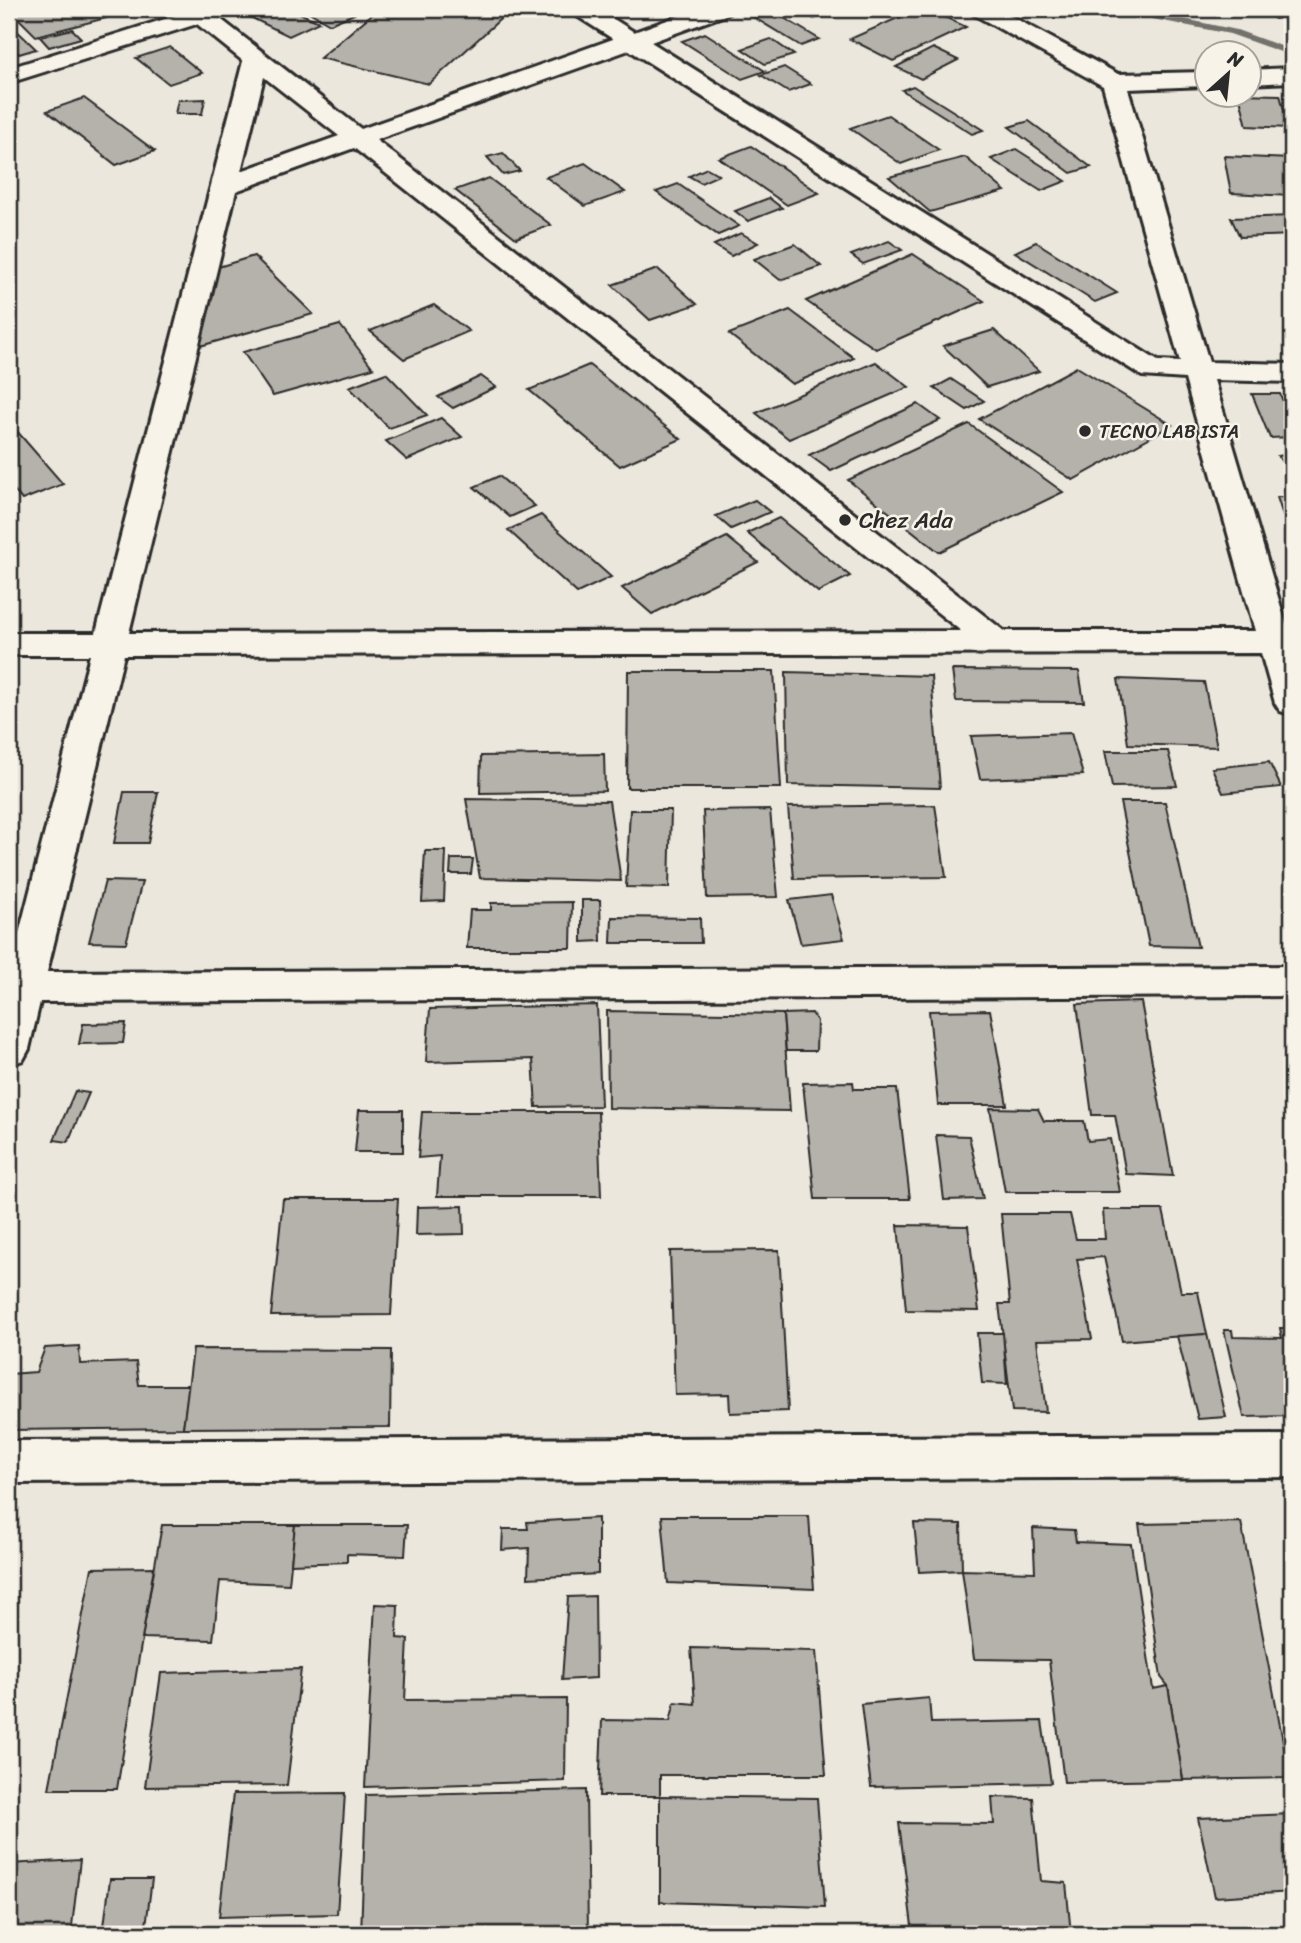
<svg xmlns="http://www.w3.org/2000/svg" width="1301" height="1943" font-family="Sriracha,sans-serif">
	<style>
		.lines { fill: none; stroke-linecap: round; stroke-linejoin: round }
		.stream { fill: #72716c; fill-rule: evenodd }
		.building { fill: #b5b2ab; stroke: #2b2b2b; stroke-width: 2 }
		.minor-casing { stroke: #2b2b2b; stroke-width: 6 }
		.minor { fill: #f7f3e8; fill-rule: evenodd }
		.poi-dot { fill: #2b2b2b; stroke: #f7f3e8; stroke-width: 2.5 }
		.labels { text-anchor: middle; stroke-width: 5; stroke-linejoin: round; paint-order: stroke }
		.far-poi-label { font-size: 19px; fill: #2b2b2b; stroke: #f7f3e8; text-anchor: start }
		.poi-label { font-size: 23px; fill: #2b2b2b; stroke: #f7f3e8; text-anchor: start }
	</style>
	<rect width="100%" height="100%" fill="#ebe7dd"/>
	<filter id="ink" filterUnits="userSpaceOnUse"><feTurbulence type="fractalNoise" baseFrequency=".0143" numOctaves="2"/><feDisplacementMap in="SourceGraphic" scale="14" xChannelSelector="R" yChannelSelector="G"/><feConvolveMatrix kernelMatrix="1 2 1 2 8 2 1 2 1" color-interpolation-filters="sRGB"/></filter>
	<g filter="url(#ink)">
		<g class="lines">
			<polygon class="stream" points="1125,9 1137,9 1237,30 1292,50 1292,56 1230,34 1153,19"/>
		</g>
		<g class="building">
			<polygon points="9,9 95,9 106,18 36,36"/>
			<polygon points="265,9 291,9 319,22 289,36 248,16"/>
			<polygon points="304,9 345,9 354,14 330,24"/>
			<polygon points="378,9 499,9 509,11 429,84 320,58"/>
			<polygon points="740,9 769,9 819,39 801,46"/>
			<polygon points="797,9 844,9 814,19"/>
			<polygon points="918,9 928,9 966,27 893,61 850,39"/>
			<polygon points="1238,9 1292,9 1292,21 1283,17 1275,19 1263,11 1250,15"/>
			<polygon points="9,23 36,49 19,54 9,43"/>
			<polygon points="72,29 81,38 49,47 40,37"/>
			<polygon points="705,33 765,71 742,79 682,41"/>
			<polygon points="771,39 794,55 765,64 742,49"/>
			<polygon points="170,47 202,73 169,84 136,58"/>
			<polygon points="933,48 958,60 921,79 896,67"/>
			<polygon points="784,67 811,84 788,92 761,75"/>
			<polygon points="913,86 983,130 972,134 902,90"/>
			<polygon points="1239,94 1280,95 1289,128 1247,126"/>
			<polygon points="84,98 155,151 116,165 47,111"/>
			<polygon points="205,99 202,114 175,114 178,100"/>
			<polygon points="888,115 939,150 901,164 850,128"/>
			<polygon points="1029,121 1091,167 1071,173 1009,127"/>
			<polygon points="751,146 819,193 787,205 719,158"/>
			<polygon points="1016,149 1066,181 1041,191 991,159"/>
			<polygon points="503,153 520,171 503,175 487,157"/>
			<polygon points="1224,156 1292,159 1292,196 1231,193"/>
			<polygon points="965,157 1005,191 930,212 889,177"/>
			<polygon points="585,163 625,192 585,206 546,177"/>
			<polygon points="707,168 719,175 701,183 689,176"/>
			<polygon points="489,178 551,225 516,238 455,190"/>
			<polygon points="678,184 739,226 718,235 656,192"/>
			<polygon points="769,198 782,208 748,221 735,211"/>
			<polygon points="1292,216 1292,235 1240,237 1231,218"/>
			<polygon points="741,233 758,243 731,256 714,245"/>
			<polygon points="889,241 902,250 863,264 851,255"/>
			<polygon points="1036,242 1117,293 1095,302 1015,252"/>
			<polygon points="795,244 821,266 780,280 754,259"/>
			<polygon points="913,254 984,301 876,349 806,301"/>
			<polygon points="254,256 313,314 200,346 215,268"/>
			<polygon points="658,269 697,304 650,320 612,285"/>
			<polygon points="434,305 469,331 404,359 370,331"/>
			<polygon points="790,310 854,358 792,384 729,334"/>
			<polygon points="340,325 373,368 273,396 243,352"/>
			<polygon points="994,330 1039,371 987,387 943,346"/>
			<polygon points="876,362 909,387 789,439 756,413"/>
			<polygon points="589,365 681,439 620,466 529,390"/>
			<polygon points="1077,367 1172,425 1073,480 979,419"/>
			<polygon points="386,373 427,415 389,428 349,387"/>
			<polygon points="481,376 496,387 453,408 438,397"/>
			<polygon points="951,379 984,401 967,410 934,388"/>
			<polygon points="1252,394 1280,394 1292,424 1292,437 1270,438"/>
			<polygon points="918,404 940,420 831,471 809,455"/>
			<polygon points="441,418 462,437 407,460 386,441"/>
			<polygon points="9,422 63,484 22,500 9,484"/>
			<polygon points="969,424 1063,492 939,552 848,480"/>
			<polygon points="1292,454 1292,476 1278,456"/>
			<polygon points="499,476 535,506 510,517 474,487"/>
			<polygon points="1277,497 1292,497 1292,534 1289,534"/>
			<polygon points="755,500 770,512 731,529 716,516"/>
			<polygon points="541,515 611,577 577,593 508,530"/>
			<polygon points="779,518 850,576 818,592 747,533"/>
			<polygon points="727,537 758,562 652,614 622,588"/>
			<polygon points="952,670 1079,671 1084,702 956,701"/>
			<polygon points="628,671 774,671 781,788 627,788"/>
			<polygon points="786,672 931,676 940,788 788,785"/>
			<polygon points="1118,679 1204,682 1217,747 1128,744"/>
			<polygon points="1071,733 1083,775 980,779 971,736"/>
			<polygon points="1105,751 1168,751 1177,786 1112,787"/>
			<polygon points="604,754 605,791 480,793 481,756"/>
			<polygon points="1269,762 1281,787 1223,793 1212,768"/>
			<polygon points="124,792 158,792 148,843 114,843"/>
			<polygon points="466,799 609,801 621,881 480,878"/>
			<polygon points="1120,802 1165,802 1198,947 1149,946"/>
			<polygon points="935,805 946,877 794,879 788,807"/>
			<polygon points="630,810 671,810 669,888 626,887"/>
			<polygon points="770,810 778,897 707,898 703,811"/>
			<polygon points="425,851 446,851 444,901 422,902"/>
			<polygon points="451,859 473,859 471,874 450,874"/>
			<polygon points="105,881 142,882 126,943 89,942"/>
			<polygon points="831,895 844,939 801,944 789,900"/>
			<polygon points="582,900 600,900 601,941 582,942"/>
			<polygon points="572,902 571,948 467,948 470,910 491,910 491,903"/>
			<polygon points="612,917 700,918 701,943 611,943"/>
			<polygon points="1141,1002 1173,1176 1126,1174 1115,1115 1092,1115 1077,1004"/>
			<polygon points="597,1005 601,1106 536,1107 533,1059 426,1062 430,1009"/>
			<polygon points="990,1010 1007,1105 938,1105 929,1011"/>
			<polygon points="607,1011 783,1014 790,1111 608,1108"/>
			<polygon points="812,1013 817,1021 816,1051 786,1051 783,1014"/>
			<polygon points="126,1023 123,1043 79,1044 83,1024"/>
			<polygon points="853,1082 854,1089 897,1089 910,1199 815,1199 803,1083"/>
			<polygon points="75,1091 89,1093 68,1142 54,1140"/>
			<polygon points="990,1108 1038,1109 1044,1121 1084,1121 1088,1141 1110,1139 1120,1192 1005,1192"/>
			<polygon points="359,1110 403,1110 403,1152 355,1152"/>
			<polygon points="422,1112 598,1112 601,1196 437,1196 440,1156 418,1158"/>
			<polygon points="936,1135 969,1136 983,1199 944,1200"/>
			<polygon points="283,1199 398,1199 391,1315 271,1316"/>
			<polygon points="463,1206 464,1234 416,1235 417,1207"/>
			<polygon points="1103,1210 1163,1210 1181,1292 1198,1292 1207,1334 1122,1341 1104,1257 1077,1259 1092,1339 1037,1340 1046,1412 1012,1411 999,1304 1010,1304 1001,1214 1070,1214 1076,1239 1105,1239"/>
			<polygon points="898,1225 968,1226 979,1311 906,1310"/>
			<polygon points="779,1250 788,1411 730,1413 729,1394 675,1395 670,1251"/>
			<polygon points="1280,1328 1292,1328 1292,1416 1244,1417 1224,1330 1232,1330 1233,1337 1282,1338"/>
			<polygon points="977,1333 1003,1333 1007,1384 982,1383"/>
			<polygon points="1207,1334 1226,1417 1198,1419 1177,1336"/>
			<polygon points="79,1346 80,1364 136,1362 139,1385 189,1385 183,1428 9,1430 9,1374 36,1372 45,1348"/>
			<polygon points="193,1349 391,1350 390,1427 183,1428"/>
			<polygon points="662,1516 809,1516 814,1589 668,1583"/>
			<polygon points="598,1518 598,1574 528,1578 529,1548 502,1550 503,1529 528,1529 527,1522"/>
			<polygon points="1241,1522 1290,1778 1183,1780 1168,1686 1161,1677 1139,1524"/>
			<polygon points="914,1523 961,1524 962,1570 919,1572"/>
			<polygon points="162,1525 295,1525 289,1584 220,1581 213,1640 142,1638"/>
			<polygon points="295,1525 407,1525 405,1556 347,1554 347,1562 291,1564"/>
			<polygon points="1033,1528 1074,1530 1076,1542 1131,1544 1153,1689 1168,1686 1183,1780 1064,1782 1049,1660 974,1659 962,1570 1035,1572"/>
			<polygon points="154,1567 117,1789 49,1789 92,1568"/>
			<polygon points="595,1596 596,1678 562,1680 568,1597"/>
			<polygon points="375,1604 398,1605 397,1638 408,1639 405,1700 566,1699 565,1781 365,1787"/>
			<polygon points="691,1648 816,1651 826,1775 660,1775 660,1796 599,1796 602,1720 670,1721 675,1702 695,1704"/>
			<polygon points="301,1669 287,1785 145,1787 161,1673"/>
			<polygon points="929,1698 931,1723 1042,1721 1051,1783 871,1787 861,1704"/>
			<polygon points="586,1790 588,1934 361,1934 366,1795"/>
			<polygon points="345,1793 337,1914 219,1917 233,1794"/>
			<polygon points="660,1796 817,1798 825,1907 660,1902"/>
			<polygon points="992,1797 1033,1798 1041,1881 1066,1883 1071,1934 913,1934 899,1823 994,1824"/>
			<polygon points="1292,1814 1292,1892 1215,1897 1198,1818"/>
			<polygon points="80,1860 71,1934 9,1934 9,1864"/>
			<polygon points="110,1879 152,1879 145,1934 103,1934"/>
		</g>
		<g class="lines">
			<defs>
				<g id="minor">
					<path d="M181 9H231L227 14 218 17 361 129 613 39 574 14 570 9H598L634 32 698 9H732L728 14 651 42 1158 361 1180 362 1103 86 973 14 969 9H998L1118 74 1206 72V86L1128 89 1209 362 1292 364V382L1214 380 1288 631H1292V715L1280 711 1275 703 1261 653 124 655 47 972 1292 966V996L40 1002 29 1049 23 1060 9 1065V973L90 655H9V633H96L243 61 197 24 9 83V68L184 13ZM629 50 1142 376 1185 379 1255 631H1004L376 140ZM264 77 339 136 241 171ZM354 148 961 631 129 633 236 191Z"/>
					<polygon points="1292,68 1292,82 1248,84 1248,70"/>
					<polygon points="1292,1435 1292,1477 9,1483 9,1441"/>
				</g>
			</defs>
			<use href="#minor" class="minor-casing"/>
			<use href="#minor" class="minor"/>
		</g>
	</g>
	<g class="poi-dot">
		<circle cx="1085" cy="431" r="7"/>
		<circle cx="845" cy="520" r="7"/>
	</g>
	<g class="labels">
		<g class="far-poi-label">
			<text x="1099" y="438">TECNO LAB ISTA</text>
		</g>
		<g class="poi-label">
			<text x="859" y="528">Chez Ada</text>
		</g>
	</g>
	<rect width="1301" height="1943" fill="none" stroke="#f7f3e8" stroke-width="35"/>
	<rect x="18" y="18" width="1266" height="1908" fill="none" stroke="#2b2b2b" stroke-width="2.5" filter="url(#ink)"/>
	<g transform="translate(1228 74) rotate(27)"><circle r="33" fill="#f7f3e8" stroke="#a5a39c" stroke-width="2"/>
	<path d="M0-5L12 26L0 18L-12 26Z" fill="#2b2b2b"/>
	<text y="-10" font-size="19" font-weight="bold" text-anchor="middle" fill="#2b2b2b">N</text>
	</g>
</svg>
